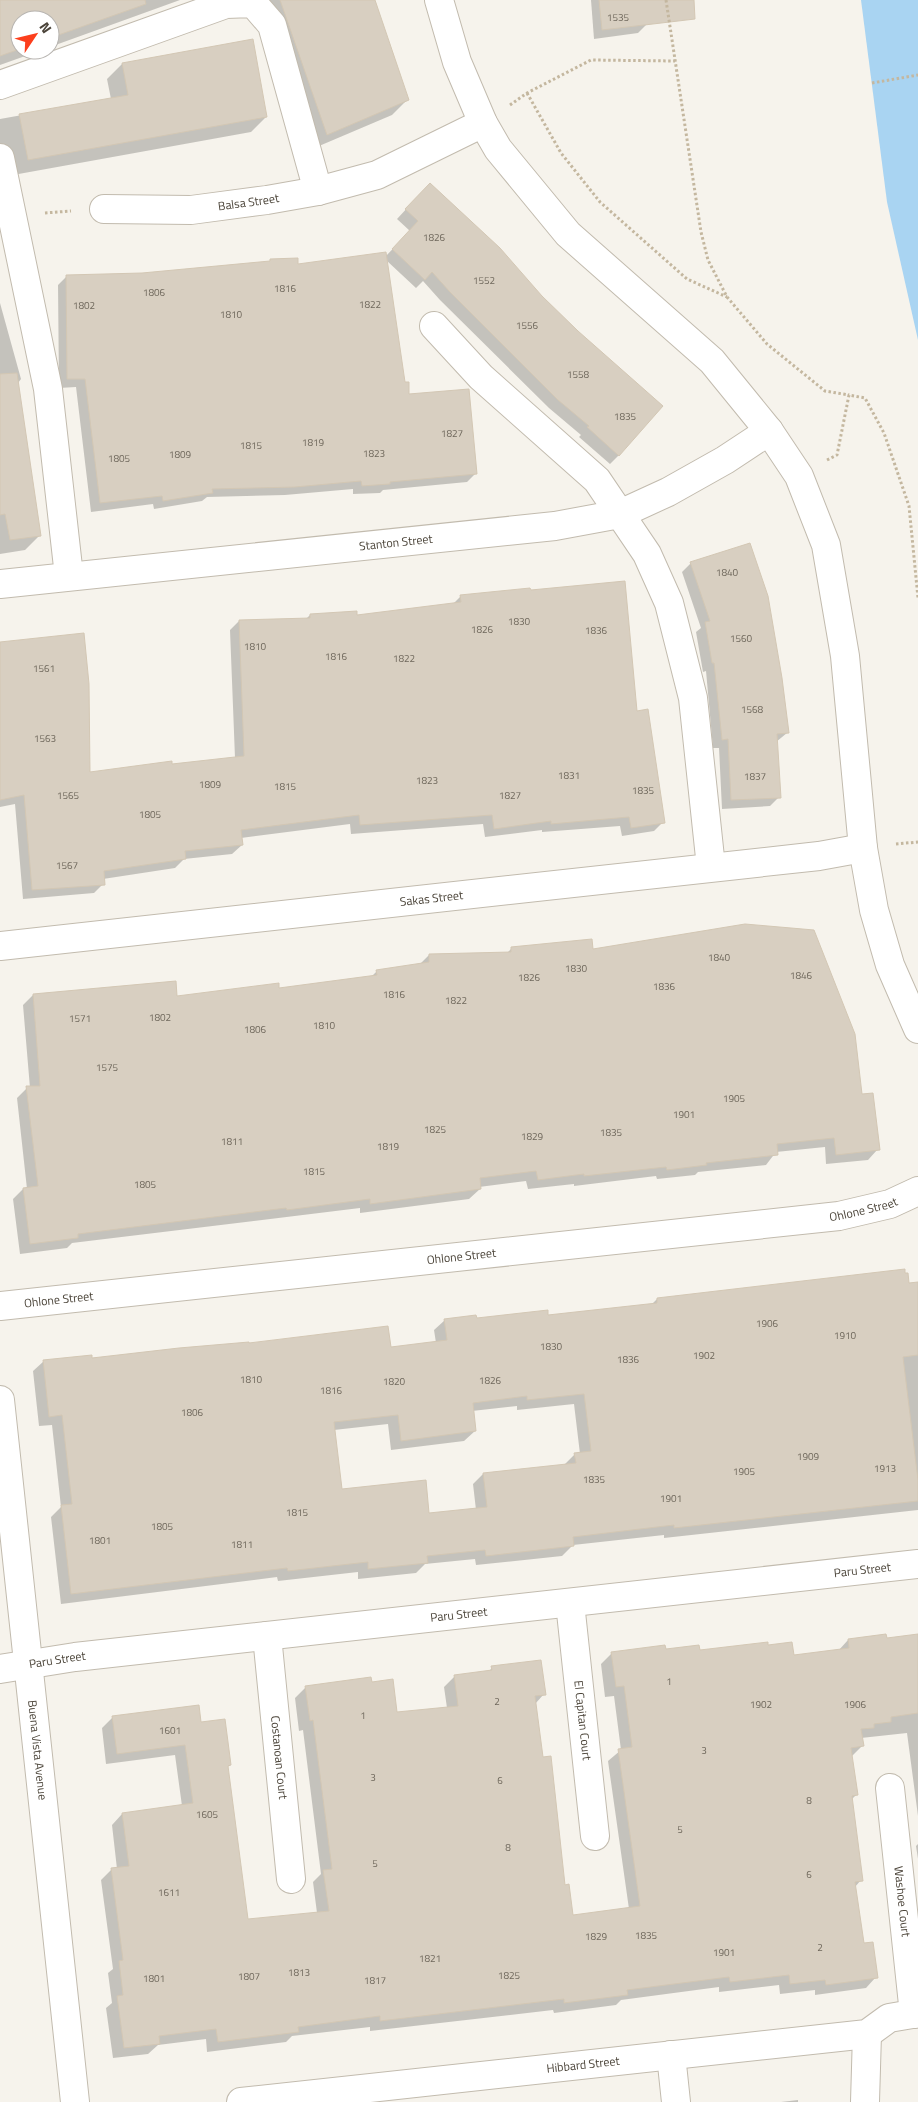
<svg xmlns="http://www.w3.org/2000/svg" width="918" height="2102" font-family="'Titillium Web',sans-serif">
	<style>
		.water { fill: #a9d4f2 }
		.shadow { fill: #0003; fill-rule: evenodd }
		.building { fill: #d8cfc1; stroke: #d3c7b4; fill-rule: evenodd }
		.lines { fill: none; stroke-linecap: round; stroke-linejoin: round }
		.minor-casing { stroke: #c2bbae; stroke-width: 30 }
		.path { stroke: #c4b79f; stroke-width: 3; stroke-dasharray: 2.5 2.5; stroke-linecap: butt }
		.minor { stroke: #fff; stroke-width: 28 }
		.labels { text-anchor: middle; stroke-width: 4; stroke-linejoin: round; paint-order: stroke }
		.number-label { font-size: 10px; fill: #6e675b }
		.street-label { font-size: 12px; fill: #4b4439; stroke: #fff }
	</style>
	<rect width="100%" height="100%" fill="#f6f3ec"/>
	<polygon class="water" points="861,0 918,0 918,340 887,202"/>
	<g class="shadow">
		<polygon points="0,0 180,0 50,47 50,20 20,20 20,50 42,50 0,65"/>
		<polygon points="260,0 373,0 407,100 392,115 312,149"/>
		<polygon points="591,0 644,0 647,24 638,33 594,39"/>
		<polygon points="122,64 266,117 251,132 2,177 0,172 0,119 111,99 107,79"/>
		<polygon points="421,193 619,455 610,464 579,437 581,435 549,408 440,300 423,281 416,288 386,260 404,384 408,396 476,473 467,482 383,490 380,493 353,494 353,489 285,495 207,497 202,501 154,509 153,504 91,512 76,387 59,388 58,285 67,276 142,275 268,263 271,260 297,265 385,257 410,231 397,219"/>
		<polygon points="0,303 21,379 18,383 40,535 25,550 0,554"/>
		<polygon points="691,563 787,733 776,742 779,797 770,806 722,809 719,748 713,748 706,671 703,672 696,632 701,628 682,572"/>
		<polygon points="461,596 635,712 663,822 654,831 622,836 620,826 542,832 542,830 485,837 483,824 351,834 350,824 241,838 242,845 232,854 184,859 175,868 103,879 103,884 94,893 23,899 15,804 0,807 0,643 89,773 235,758 230,630 239,621 306,619 310,615 356,616 453,604"/>
		<polygon points="511,949 592,951 861,1096 878,1149 868,1160 826,1164 825,1147 776,1152 766,1165 698,1172 695,1175 657,1179 656,1176 574,1186 574,1184 528,1189 526,1181 479,1187 480,1189 469,1199 360,1213 360,1208 72,1243 67,1248 20,1254 13,1199 23,1189 27,1189 17,1098 27,1088 30,1088 23,1005 33,995 176,998 278,990 371,977 377,971 419,965 429,955 507,953"/>
		<path d="M918 1283V1510L664 1538V1535L573 1545 562 1556 476 1565 475 1559 425 1564 416 1573 358 1579V1572L278 1581 277 1577 61 1604 51 1517 61 1507 52 1425 39 1426 33 1371 44 1361 390 1348 436 1343 434 1330 445 1320 547 1316 651 1305 657 1299ZM574 1404 580 1454H575L564 1465 483 1474 473 1484 476 1510 428 1515 341 1491 334 1430 388 1424 391 1450 464 1441 475 1431 472 1411 517 1406V1410Z"/>
		<polygon points="918,1635 918,1816 907,1733 861,1738 862,1746 851,1757 856,1795 851,1800 861,1880 855,1887 863,1945 876,1977 866,1988 815,1995 815,1990 780,1994 779,1985 719,1992 719,1987 621,2000 616,2005 554,2013 553,2010 370,2031 370,2027 292,2036 286,2042 207,2052 206,2039 158,2045 148,2054 113,2058 106,2008 112,2003 108,1973 113,1969 101,1880 112,1869 117,1869 112,1825 122,1814 182,1806 175,1755 106,1764 102,1728 113,1717 200,1724 230,1765 227,1767 247,1920 317,1913 313,1882 321,1874 303,1730 299,1731 295,1698 306,1687 370,1683 396,1713 447,1708 444,1687 455,1676 488,1672 492,1668 544,1694 535,1704 542,1758 564,1886 572,1916 629,1909 608,1761 621,1750 614,1696 605,1697 601,1664 612,1653 665,1650 698,1651 767,1646 793,1657 838,1651 848,1640 886,1639"/>
		<polygon points="918,1844 918,1859 916,1846"/>
		<polygon points="798,2100 798,2102 781,2102"/>
	</g>
	<g class="building">
		<polygon points="0,0 145,0 146,4 50,38 50,20 20,20 20,49 0,56"/>
		<polygon points="280,0 375,0 409,100 327,135"/>
		<polygon points="599,0 694,0 695,19 602,30"/>
		<polygon points="253,39 267,117 28,160 19,114 128,95 122,63"/>
		<polygon points="430,183 500,248 542,296 578,331 663,406 619,456 587,427 589,426 558,400 449,291 432,272 425,280 392,249 418,221 405,209"/>
		<polygon points="386,252 405,382 409,382 409,394 469,389 477,474 390,482 390,484 362,486 361,481 295,487 212,489 213,493 163,501 162,496 100,503 85,379 67,379 66,275 142,273 270,261 270,259 298,258 298,264"/>
		<polygon points="17,373 41,536 10,540 5,514 0,515 0,374"/>
		<polygon points="750,543 768,596 782,678 789,733 777,734 781,798 731,800 728,739 722,740 714,663 712,663 705,622 710,621 690,562"/>
		<polygon points="625,581 637,711 648,709 665,823 631,828 629,817 551,824 551,821 494,829 492,815 360,825 359,815 241,830 243,845 185,851 186,859 104,871 105,885 32,890 24,795 0,800 0,642 84,633 89,684 90,772 172,761 172,764 244,756 239,620 310,618 310,614 357,611 357,615 461,602 460,595 530,588 531,590"/>
		<polygon points="745,924 814,930 855,1034 862,1094 873,1093 880,1150 836,1155 834,1138 777,1144 778,1155 706,1163 707,1165 667,1170 666,1167 584,1176 584,1174 538,1180 536,1171 480,1178 481,1189 370,1204 370,1199 287,1210 286,1208 78,1234 78,1238 30,1244 23,1188 38,1186 26,1086 40,1086 33,994 176,981 177,996 279,983 279,988 377,975 376,970 429,962 429,954 511,952 511,947 592,939 593,949"/>
		<path d="M905 1269V1273H908L909 1283 918 1282V1355L903 1357 918 1480V1501L674 1528V1525L573 1537 574 1546 486 1556 485 1550 427 1556 428 1563 368 1569V1562L288 1571 287 1568 71 1594 61 1505 72 1504 62 1415 49 1417 43 1360 92 1355V1358L179 1348 249 1342V1343L388 1326 391 1347 447 1340 444 1319 476 1315 477 1318 548 1310V1315L657 1303V1298ZM584 1394 591 1451 574 1453 576 1463 483 1473 487 1507 429 1513 426 1480 342 1489 334 1422 398 1415 401 1441 476 1431 473 1403 527 1396V1400Z"/>
		<polygon points="886,1634 887,1638 918,1634 918,1713 891,1717 891,1722 874,1724 874,1728 861,1729 864,1746 851,1748 858,1795 852,1796 863,1881 855,1882 864,1943 873,1942 878,1978 826,1985 825,1980 790,1984 789,1975 730,1982 729,1977 627,1990 628,1995 564,2003 564,1999 380,2021 380,2016 298,2027 299,2032 218,2042 216,2029 159,2036 160,2044 124,2048 117,1996 123,1995 119,1961 123,1960 111,1868 129,1866 122,1813 193,1803 185,1745 117,1754 112,1716 199,1705 201,1722 225,1719 231,1765 228,1766 248,1919 329,1911 323,1870 332,1869 313,1720 310,1721 305,1686 371,1677 372,1682 393,1679 397,1712 458,1706 454,1675 492,1670 491,1666 541,1660 546,1695 535,1696 543,1757 551,1756 565,1885 569,1884 573,1915 640,1906 618,1749 632,1747 624,1686 616,1687 611,1652 665,1645 666,1649 699,1645 700,1650 768,1642 768,1645 792,1642 794,1655 849,1648 848,1639"/>
	</g>
	<g class="lines">
		<defs>
			<g id="minor">
				<polyline points="439,0 457,62 483,123 498,149 568,234 712,361 769,431 799,476 826,545 845,656 863,848 874,910 890,965 918,1029"/>
				<polyline points="0,85 226,4 253,3 272,25 318,191"/>
				<polyline points="0,158 48,389 69,576"/>
				<path id="s1" d="M104 209 191 210 267 200 318 191 377 175 483 123"/>
				<polyline points="434,326 481,377 597,480 647,554 669,603 693,698 711,867"/>
				<path id="s2" d="M0 584 555 526 620 514 668 492 725 460 769 431"/>
				<path id="s3" d="M0 946 819 856 863 848"/>
				<path id="s4" d="M0 1306 839 1216 890 1204 918 1191"/>
				<path id="s5" d="M0 1400 75 2102"/>
				<path id="s6" d="M570 1603 595 1836"/>
				<path id="s7" d="M267 1636 291 1879"/>
				<path id="s8" d="M0 1669 75 1657 918 1564"/>
				<path id="s9" d="M890 1788 914 2014"/>
				<polyline points="671,2055 676,2102"/>
				<path id="s10" d="M241 2102 867 2034 889 2018 918 2013"/>
				<polyline points="865,2102 867,2034"/>
			</g>
		</defs>
		<use href="#minor" class="minor-casing"/>
		<g class="path">
			<polyline points="666,0 701,232 708,260 727,297 767,344 825,391 849,395"/>
			<polyline points="872,83 918,75"/>
			<polyline points="527,93 561,153 600,202 687,279 727,297"/>
			<polyline points="510,105 527,93 591,60 675,61"/>
			<polyline points="45,213 71,211"/>
			<polyline points="827,460 837,455 849,395 865,398 884,433 909,506 918,598"/>
			<polyline points="896,844 918,842"/>
		</g>
		<use href="#minor" class="minor"/>
	</g>
	<g class="labels">
		<g class="number-label">
			<text x="618" y="21">1535</text>
			<text x="434" y="241">1826</text>
			<text x="484" y="284">1552</text>
			<text x="285" y="292">1816</text>
			<text x="154" y="296">1806</text>
			<text x="370" y="308">1822</text>
			<text x="84" y="309">1802</text>
			<text x="231" y="318">1810</text>
			<text x="527" y="329">1556</text>
			<text x="578" y="378">1558</text>
			<text x="625" y="420">1835</text>
			<text x="452" y="437">1827</text>
			<text x="313" y="446">1819</text>
			<text x="251" y="449">1815</text>
			<text x="374" y="457">1823</text>
			<text x="180" y="458">1809</text>
			<text x="119" y="462">1805</text>
			<text x="727" y="576">1840</text>
			<text x="519" y="625">1830</text>
			<text x="482" y="633">1826</text>
			<text x="596" y="634">1836</text>
			<text x="741" y="642">1560</text>
			<text x="255" y="650">1810</text>
			<text x="336" y="660">1816</text>
			<text x="404" y="662">1822</text>
			<text x="44" y="672">1561</text>
			<text x="752" y="713">1568</text>
			<text x="45" y="742">1563</text>
			<text x="569" y="779">1831</text>
			<text x="755" y="780">1837</text>
			<text x="427" y="784">1823</text>
			<text x="210" y="788">1809</text>
			<text x="285" y="790">1815</text>
			<text x="643" y="794">1835</text>
			<text x="68" y="799">1565</text>
			<text x="510" y="799">1827</text>
			<text x="150" y="818">1805</text>
			<text x="67" y="869">1567</text>
			<text x="719" y="961">1840</text>
			<text x="576" y="972">1830</text>
			<text x="801" y="979">1846</text>
			<text x="529" y="981">1826</text>
			<text x="664" y="990">1836</text>
			<text x="394" y="998">1816</text>
			<text x="456" y="1004">1822</text>
			<text x="160" y="1021">1802</text>
			<text x="80" y="1022">1571</text>
			<text x="324" y="1029">1810</text>
			<text x="255" y="1033">1806</text>
			<text x="107" y="1071">1575</text>
			<text x="734" y="1102">1905</text>
			<text x="684" y="1118">1901</text>
			<text x="435" y="1133">1825</text>
			<text x="611" y="1136">1835</text>
			<text x="532" y="1140">1829</text>
			<text x="232" y="1145">1811</text>
			<text x="388" y="1150">1819</text>
			<text x="314" y="1175">1815</text>
			<text x="145" y="1188">1805</text>
			<text x="767" y="1327">1906</text>
			<text x="845" y="1339">1910</text>
			<text x="551" y="1350">1830</text>
			<text x="704" y="1359">1902</text>
			<text x="628" y="1363">1836</text>
			<text x="251" y="1383">1810</text>
			<text x="490" y="1384">1826</text>
			<text x="394" y="1385">1820</text>
			<text x="331" y="1394">1816</text>
			<text x="192" y="1416">1806</text>
			<text x="808" y="1460">1909</text>
			<text x="885" y="1472">1913</text>
			<text x="744" y="1475">1905</text>
			<text x="594" y="1483">1835</text>
			<text x="671" y="1502">1901</text>
			<text x="297" y="1516">1815</text>
			<text x="162" y="1530">1805</text>
			<text x="100" y="1544">1801</text>
			<text x="242" y="1548">1811</text>
			<text x="669" y="1685">1</text>
			<text x="497" y="1705">2</text>
			<text x="761" y="1708">1902</text>
			<text x="855" y="1708">1906</text>
			<text x="363" y="1719">1</text>
			<text x="170" y="1734">1601</text>
			<text x="704" y="1754">3</text>
			<text x="373" y="1781">3</text>
			<text x="500" y="1784">6</text>
			<text x="809" y="1804">8</text>
			<text x="207" y="1818">1605</text>
			<text x="680" y="1833">5</text>
			<text x="508" y="1851">8</text>
			<text x="375" y="1867">5</text>
			<text x="809" y="1878">6</text>
			<text x="169" y="1896">1611</text>
			<text x="646" y="1939">1835</text>
			<text x="596" y="1940">1829</text>
			<text x="820" y="1951">2</text>
			<text x="724" y="1956">1901</text>
			<text x="430" y="1962">1821</text>
			<text x="299" y="1976">1813</text>
			<text x="509" y="1979">1825</text>
			<text x="249" y="1980">1807</text>
			<text x="154" y="1982">1801</text>
			<text x="375" y="1984">1817</text>
		</g>
		<g class="street-label">
			<text dy="4" stroke="none"><textPath href="#s1" startOffset="145">Balsa Street</textPath></text>
			<text dy="4" stroke="none"><textPath href="#s2" startOffset="398">Stanton Street</textPath></text>
			<text dy="4" stroke="none"><textPath href="#s3" startOffset="434">Sakas Street</textPath></text>
			<text dy="4" stroke="none"><textPath href="#s4" startOffset="869">Ohlone Street</textPath></text>
			<text dy="4" stroke="none"><textPath href="#s4" startOffset="464">Ohlone Street</textPath></text>
			<text dy="4" stroke="none"><textPath href="#s4" startOffset="59">Ohlone Street</textPath></text>
			<text dy="4" stroke="none"><textPath href="#s8" startOffset="868">Paru Street</textPath></text>
			<text dy="4" stroke="none"><textPath href="#s8" startOffset="462">Paru Street</textPath></text>
			<text dy="4" stroke="none"><textPath href="#s8" startOffset="58">Paru Street</textPath></text>
			<text dy="4" stroke="none"><textPath href="#s6" startOffset="118">El Capitan Court</textPath></text>
			<text dy="4" stroke="none"><textPath href="#s5" startOffset="352">Buena Vista Avenue</textPath></text>
			<text dy="4" stroke="none"><textPath href="#s7" startOffset="122">Costanoan Court</textPath></text>
			<text dy="4" stroke="none"><textPath href="#s9" startOffset="114">Washoe Court</textPath></text>
			<text dy="4" stroke="none"><textPath href="#s10" startOffset="344">Hibbard Street</textPath></text>
		</g>
	</g>
	<g transform="translate(35 35) rotate(55)"><circle r="24" fill="#ffffff" stroke="#b7b4b0"/>
	<path d="M0-4L9 19L0 12L-9 19Z" fill="#fc3f1d"/>
	<text y="-8" font-size="14" font-weight="bold" text-anchor="middle" fill="#4b4439">N</text>
	</g>
</svg>
